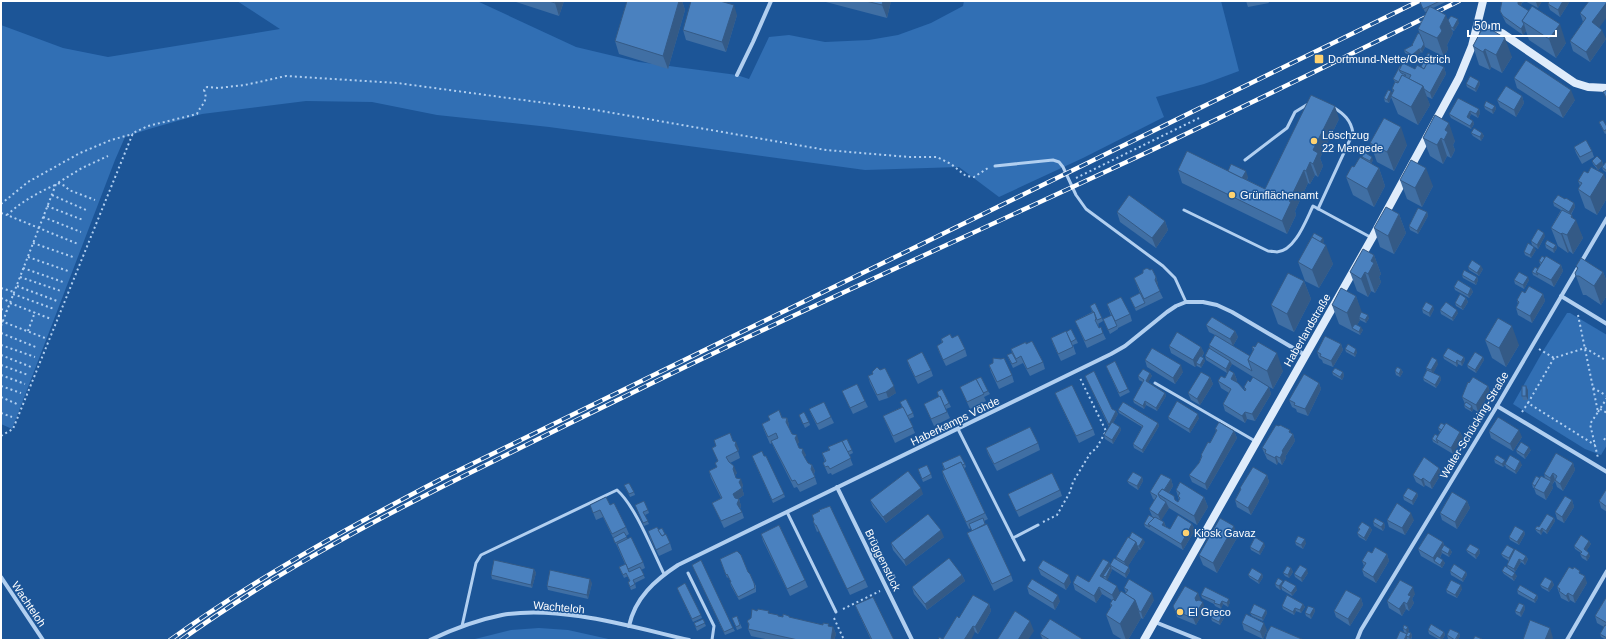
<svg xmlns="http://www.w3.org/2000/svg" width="1608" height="641" font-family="Helvetica,sans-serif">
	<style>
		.green { fill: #316fb4 }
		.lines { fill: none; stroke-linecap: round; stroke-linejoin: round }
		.path { stroke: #b1cff0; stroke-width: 2; stroke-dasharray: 2 3; stroke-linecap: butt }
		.lane { stroke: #b1cff0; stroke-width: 3 }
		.street { stroke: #b1cff0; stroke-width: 4 }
		.secondary { stroke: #dfecfb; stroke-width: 8 }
		.rail-casing { stroke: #fff; stroke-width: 4.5 }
		.rail { stroke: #1c5597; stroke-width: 3; stroke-dasharray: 9; stroke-linecap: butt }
		.wall { fill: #406fa4 }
		.shaded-wall { fill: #345a86 }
		.building { fill: #4a81bf; stroke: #345a86 }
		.poi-dot { fill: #ffd270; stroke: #1c5597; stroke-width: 1.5 }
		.labels { text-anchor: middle; stroke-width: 3; stroke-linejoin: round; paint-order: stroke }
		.poi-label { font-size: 11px; fill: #fff; stroke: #1c5597; text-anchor: start }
		.street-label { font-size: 11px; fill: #fff; stroke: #1c5597 }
	</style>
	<rect width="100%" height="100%" fill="#1c5597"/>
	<g class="green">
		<polygon points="237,1 477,1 576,47 639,62 737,75 749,79 769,37 789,35 825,42 869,40 898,35 931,23 963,6 964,1 1221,1 1239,71 1204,84 1156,97 1164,117 1083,158 999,197 959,167 865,170 549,127 437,115 372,102 306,101 202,114 149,129 125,137 115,160 12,429 1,424 1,25 63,48 108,57 280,29"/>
		<polygon points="1567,313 1570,313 1607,335 1607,445 1601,455 1585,449 1513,404 1543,351"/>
		<polygon points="539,628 568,630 613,640 471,640 511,630"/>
	</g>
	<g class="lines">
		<g class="path">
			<polyline points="1076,178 1199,118"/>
			<polyline points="58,183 65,186 69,190 95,200"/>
			<path d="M55 185C37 193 21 202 7 215L78 244"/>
			<polyline points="52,195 86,210"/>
			<polyline points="1,204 28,182 80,153 111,140 133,134"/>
			<polyline points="47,206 83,220"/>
			<polyline points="1,213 7,215"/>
			<polyline points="43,217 81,232"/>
			<polyline points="33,243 73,257"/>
			<polyline points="28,257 68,271"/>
			<polyline points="23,268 63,282"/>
			<polyline points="20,277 61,291"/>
			<polyline points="17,286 57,301"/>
			<polyline points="1,288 14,292"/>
			<polyline points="13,294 54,309"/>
			<polyline points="1,298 10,302"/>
			<polyline points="10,303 51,319"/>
			<polyline points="1,309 7,311"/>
			<polyline points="1578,315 1598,412 1590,424 1598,458"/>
			<polyline points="1,321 45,338"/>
			<polyline points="1,326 56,184 82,168 108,156"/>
			<polyline points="28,331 35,312"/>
			<polyline points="1,333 38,348"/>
			<polyline points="1,345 35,357"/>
			<polyline points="1539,349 1554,358 1585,348 1607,361"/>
			<polyline points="1,355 31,367"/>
			<polyline points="1554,358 1528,403 1595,445"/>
			<polyline points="1,365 28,375"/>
			<polyline points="1,375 25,384"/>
			<polyline points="1,386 21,393"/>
			<polyline points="1593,388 1607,396"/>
			<polyline points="1,397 17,404"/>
			<polyline points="1600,409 1607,413"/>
			<polyline points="1522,412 1528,403"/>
			<polyline points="1598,412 1607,398"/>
			<polyline points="1,413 12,417"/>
			<path d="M1 436 13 429 133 133 148 126 197 114C201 104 209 102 204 90L207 87 218 88 245 85 286 76 397 83 590 109 826 150 909 157H937L951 164 966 176 974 177 988 168"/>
			<polyline points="1604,440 1607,435"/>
			<polyline points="1043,522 1057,515 1070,492 1073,482 1091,452 1096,449 1106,431 1080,378"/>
			<polyline points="843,609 880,591"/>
			<polyline points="834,618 844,640"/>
		</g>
		<g class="lane">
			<polyline points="1245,160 1287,128 1295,112 1308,104"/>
			<polyline points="995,166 1053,160 1059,162 1063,167 1076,195 1086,209 1163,266 1175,278 1186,302"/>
			<path d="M1318 209 1353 133C1351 120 1344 114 1333 107"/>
			<path d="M1184 210 1268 251C1271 251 1275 252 1277 252 1295 251 1306 220 1313 206L1372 238"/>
			<polyline points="1155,383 1255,441"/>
			<polyline points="958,429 1024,560"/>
			<polyline points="787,512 836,612"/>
			<polyline points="1013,538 1038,525"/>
			<polyline points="688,573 714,626 712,640"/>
			<path d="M462 626 476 563 481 555 617 490C636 507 652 550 664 574"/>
		</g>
		<g class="street">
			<polyline points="737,75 753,42 771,1"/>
			<polyline points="1561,296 1607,324"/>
			<polyline points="1497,406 1607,472"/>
			<polyline points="837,487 912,640"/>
			<polyline points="1,577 43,640"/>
			<polyline points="1155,622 1200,640"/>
			<path d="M629 626C635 598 655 580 678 565L1111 354 1125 346 1167 312 1176 306 1186 302H1203L1217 305 1232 312 1305 355"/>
			<path d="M430 640C453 629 477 620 502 615 560 605 632 627 689 640"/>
			<polyline points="1357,640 1361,630 1497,406 1607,218"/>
			<polyline points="1567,640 1607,571"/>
		</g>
		<g class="secondary">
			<polyline points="1478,25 1502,33 1575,83 1588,87 1607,88"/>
			<polyline points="1144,640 1372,238 1459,78 1472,46 1483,1"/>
		</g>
		<defs>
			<g id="rail">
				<path d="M170 640C256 578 349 527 443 478L1419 1"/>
				<path d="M181 640C279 570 384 515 492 462 554 431 617 400 679 370 830 297 983 229 1135 158 1244 107 1351 54 1459 1"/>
			</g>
		</defs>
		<use href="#rail" class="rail-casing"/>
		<use href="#rail" class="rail"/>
	</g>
	<g class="wall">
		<polygon points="513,1 564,1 559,16"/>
		<polygon points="627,1 682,1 685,10 668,69 619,54 615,41"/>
		<polygon points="822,1 891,1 887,18"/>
		<polygon points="1246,1 1268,1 1269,3 1248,7"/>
		<polygon points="1422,1 1448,1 1433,8 1448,20 1459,23 1454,31 1452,30 1453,33 1447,45 1448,49 1444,57 1425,47 1422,53 1421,52 1414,58 1405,53 1404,50 1412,46 1412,45 1420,34 1418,29 1428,11 1425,12 1420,2"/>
		<polygon points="1502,1 1524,1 1523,3 1522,2 1521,6 1566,43 1556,58 1529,40 1526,31 1523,35 1506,23 1500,11"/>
		<polygon points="1525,1 1542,1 1538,8"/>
		<polygon points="1570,1 1560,17 1550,10 1548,4"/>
		<polygon points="1580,13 1599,28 1606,39 1590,62 1573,51 1570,41 1583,22"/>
		<polygon points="737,15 726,52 686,40 683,30"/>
		<polygon points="1481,31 1512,57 1502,73 1491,67 1490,70 1479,65 1473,46"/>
		<polygon points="1439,59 1440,62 1439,65 1444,67 1446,74 1432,99 1426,96 1430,105 1418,125 1398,114 1391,97 1389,103 1385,102 1384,98 1392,94 1393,92 1392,89 1395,82 1393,79 1400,66 1415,69 1421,67"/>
		<polygon points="1514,78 1575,100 1563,118 1517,88"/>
		<polygon points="1479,81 1480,84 1476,92 1467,87 1466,84"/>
		<polygon points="1522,96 1524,103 1516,117 1500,107 1497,100"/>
		<polygon points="1484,106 1495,106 1496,109 1493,114 1485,109"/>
		<polygon points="1479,109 1480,113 1478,118 1471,114 1469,119 1473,121 1474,124 1471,129 1451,118 1449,114"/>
		<polygon points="1435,115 1455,141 1453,145 1455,150 1451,158 1447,156 1443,164 1430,156 1423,138"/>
		<polygon points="1339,119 1320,158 1323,166 1318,177 1315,175 1310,184 1308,183 1295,211 1296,215 1287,234 1182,183 1178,170 1228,171 1248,177 1247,180 1265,189"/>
		<polygon points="1599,122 1607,127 1607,133 1605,134"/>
		<polygon points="1471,133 1482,133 1484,136 1481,141 1473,136"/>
		<polygon points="1370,143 1407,145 1394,171 1377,162"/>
		<polygon points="1574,147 1592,151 1594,157 1582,164 1576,153"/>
		<polygon points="1362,157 1373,160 1371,164 1379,168 1385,186 1374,207 1353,195 1346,177 1363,159"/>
		<polygon points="1592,161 1602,161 1603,165 1598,170 1593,164"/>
		<polygon points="1607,163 1607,173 1603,170 1602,167"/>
		<polygon points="1400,180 1433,186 1422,207 1407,199"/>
		<polygon points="1578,181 1607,183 1607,198 1597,215 1585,208 1578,189 1580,186"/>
		<polygon points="1565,199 1574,203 1575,207 1571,215 1573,218 1583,238 1573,254 1569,251 1568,253 1558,246 1551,228 1561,210 1554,206 1553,202"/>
		<polygon points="1117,212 1165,221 1168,230 1156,248 1120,222"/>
		<polygon points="1427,212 1428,216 1418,234 1410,230 1409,226"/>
		<polygon points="1399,214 1406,233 1394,254 1380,247 1374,228"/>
		<polygon points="1545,236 1538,249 1532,245 1531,241"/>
		<polygon points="1324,241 1323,243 1333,264 1319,288 1305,281 1298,262"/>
		<polygon points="1545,244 1556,245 1557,248 1554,253 1546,248"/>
		<polygon points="1536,250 1531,258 1525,255 1524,252"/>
		<polygon points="1374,255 1381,274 1379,277 1381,282 1375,293 1371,291 1368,297 1357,291 1350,272"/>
		<polygon points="1545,258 1561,265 1563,271 1554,287 1533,275 1532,272 1538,269 1541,265 1540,264 1539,261"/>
		<polygon points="1576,266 1603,272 1607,282 1607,295 1601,305 1586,295 1583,295 1576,276 1577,269"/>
		<polygon points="1468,267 1483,269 1479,276 1469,270"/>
		<polygon points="1462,275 1477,277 1478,280 1476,285 1463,278"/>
		<polygon points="1156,277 1158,284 1157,286 1163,298 1136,311 1130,298 1140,293 1134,278"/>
		<polygon points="1514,280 1529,280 1524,289 1515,284"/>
		<polygon points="1304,281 1311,299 1294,332 1278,324 1271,305"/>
		<polygon points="1454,287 1471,288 1473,292 1469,298 1455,290"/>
		<polygon points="1525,293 1543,294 1545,301 1532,323 1518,315 1516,308 1518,304 1517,300"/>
		<polygon points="1356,296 1361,312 1369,318 1366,323 1360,320 1357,325 1363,330 1360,335 1339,324 1332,305"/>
		<polygon points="1466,298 1468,302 1463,310 1456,306 1455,303"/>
		<polygon points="1107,304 1130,314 1132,321 1118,328 1118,329 1110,334 1103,319 1111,316"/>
		<polygon points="1090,306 1102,318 1103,321 1098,324 1099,325 1098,326 1099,328 1103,333 1106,339 1087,348 1078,327 1075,321 1092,312"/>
		<polygon points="1422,309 1434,309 1430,317 1423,313"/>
		<polygon points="1440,310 1458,313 1453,321 1441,314"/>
		<polygon points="1206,325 1235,331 1238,337 1233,346 1250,356 1253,351 1252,348 1283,371 1273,389 1232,364 1227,373 1206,360 1205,356 1210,349 1209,345 1215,335 1209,332"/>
		<polygon points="1066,332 1076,339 1078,343 1073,345 1076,354 1061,361 1053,344 1051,338"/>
		<polygon points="941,339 965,349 967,356 946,366 939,352 937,346 942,343"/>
		<polygon points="1485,340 1519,345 1506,367 1492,358"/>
		<polygon points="1026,344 1043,362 1045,369 1030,376 1023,363 1013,368 1007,355 1012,353 1011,349"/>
		<polygon points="1341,344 1343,350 1333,367 1323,363 1322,360 1319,358 1317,352"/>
		<polygon points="1169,346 1201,347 1204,353 1202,357 1205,361 1201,368 1197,366 1197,365 1195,367 1171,353"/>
		<polygon points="1345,349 1357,352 1355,357 1346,352"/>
		<polygon points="1443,356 1464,357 1465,360 1462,366 1458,364 1457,367 1444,359"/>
		<polygon points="1483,357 1484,360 1476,373 1468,368 1467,365"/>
		<polygon points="907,360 931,370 933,376 918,384 909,366"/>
		<polygon points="1145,360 1183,372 1175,384 1147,367"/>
		<polygon points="1438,364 1433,373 1440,376 1441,380 1436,388 1424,381 1423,378 1427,370 1426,368"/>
		<polygon points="989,365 1012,375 1014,382 999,389 991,372"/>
		<polygon points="1106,366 1128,389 1130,392 1120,397"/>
		<polygon points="1401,369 1403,372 1400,377 1396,375 1395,371"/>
		<polygon points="880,370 896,393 888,398 879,401 870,383 868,376"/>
		<polygon points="1332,372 1343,372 1344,376 1342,380 1333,375"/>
		<polygon points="1150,373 1152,376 1148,382 1165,393 1166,396 1157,411 1146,405 1144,409 1134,403 1133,400 1143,382 1139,380 1138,376"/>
		<polygon points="1234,373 1237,380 1236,382 1245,391 1244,387 1250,382 1269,387 1271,394 1255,421 1247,419 1245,423 1225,411 1223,404 1229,393 1221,388 1218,381"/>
		<polygon points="1085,376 1112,409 1116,411 1118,414 1113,423 1120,427 1121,430 1113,444 1105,439 1104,435 1109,427"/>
		<polygon points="1210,377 1213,384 1200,405 1191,400 1188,393"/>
		<polygon points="1319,383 1321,389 1308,416 1297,412 1296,409 1292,407 1289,400"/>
		<polygon points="1469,383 1488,386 1490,392 1478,412 1473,409 1472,412 1465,408 1464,405 1465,404 1462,397"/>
		<polygon points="1526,386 1528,390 1528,400 1523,400 1522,396"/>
		<polygon points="960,387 988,391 990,394 984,397 986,401 970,409"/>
		<polygon points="842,391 865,401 868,407 853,414"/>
		<polygon points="937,392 949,403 951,407 946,409 950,418 934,426 924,404 939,397"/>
		<polygon points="1055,393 1093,429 1095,435 1079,443 1058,400"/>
		<polygon points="900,402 913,413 914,417 909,419 915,433 895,443 886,423 883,416 902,407"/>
		<polygon points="809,409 831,417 834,423 819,430 812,416"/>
		<polygon points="1118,410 1158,423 1159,426 1143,453 1134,448 1133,444 1142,427 1119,413"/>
		<polygon points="799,415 809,422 810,425 805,428"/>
		<polygon points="768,416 787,418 789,425 788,427 792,434 799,442 797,445 799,448 806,455 804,458 808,463 812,465 815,471 814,474 817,484 800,492 797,487 794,488 774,448 772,443 770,444 764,430 762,424 770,420"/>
		<polygon points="1168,417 1199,418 1190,433 1169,420"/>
		<polygon points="1445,425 1460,432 1463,438 1453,454 1433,442 1432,439 1438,436 1441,432 1439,431 1438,428"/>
		<polygon points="1215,429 1234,431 1237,438 1207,490 1192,482 1189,475 1199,463 1201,457 1201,455 1210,443 1216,431"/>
		<polygon points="1489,431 1522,437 1513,451 1491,438"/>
		<polygon points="1291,434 1293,434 1295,441 1285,457 1286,458 1282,465 1278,462 1277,465 1267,459 1262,448"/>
		<polygon points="714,440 733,441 739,449 738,451 740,458 730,463 737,473 735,476 736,478 743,485 742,488 744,495 738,499 739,499 741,506 740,509 742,512 744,518 724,528 712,503 721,498 711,478 709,471 717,467 715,463 718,461 712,448 716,446"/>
		<polygon points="1038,443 1040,450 997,471 988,454 986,448"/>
		<polygon points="828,447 852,450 853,453 849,455 853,465 832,475 831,473 828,474 823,463 825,462 822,453 829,450"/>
		<polygon points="1516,450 1531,450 1525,459 1517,453"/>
		<polygon points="753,459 784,494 785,497 773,503"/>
		<polygon points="1494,459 1506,463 1522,465 1516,474 1506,468 1505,465 1503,467 1495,463"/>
		<polygon points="942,463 965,464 966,467 964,468 985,513 988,519 984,521 1011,575 1013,581 994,591 970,540 967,533 972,531 971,528 969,529 944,478 942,471 944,470"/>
		<polygon points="1573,463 1575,470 1563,491 1557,487 1555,481 1552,485 1553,488 1546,500 1536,494 1534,488 1533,488 1532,484 1540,478 1545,478 1544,474"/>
		<polygon points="1439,468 1441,474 1432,489 1425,485 1424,487 1416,482 1413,475"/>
		<polygon points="918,469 931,474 932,478 923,482"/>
		<polygon points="1267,475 1269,482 1251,515 1237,507 1235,500 1240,490 1240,488"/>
		<polygon points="1142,477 1143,481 1138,490 1129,484 1127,481"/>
		<polygon points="1171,479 1173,486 1169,493 1175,500 1178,502 1179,500 1176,490 1204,497 1208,507 1197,525 1169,508 1161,520 1164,522 1166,527 1170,529 1192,524 1195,530 1183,550 1145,527 1144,524 1154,518 1152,516 1149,509 1155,500 1153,499 1150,492"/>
		<polygon points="624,485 634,492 635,495 630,497"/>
		<polygon points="1607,488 1607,512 1601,508 1599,501"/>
		<polygon points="1060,490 1062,496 1019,517 1008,494"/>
		<polygon points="1417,493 1418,496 1413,505 1404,500 1403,496"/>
		<polygon points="923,494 886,523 873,507 870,500"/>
		<polygon points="1572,500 1574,507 1564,523 1557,519 1555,512"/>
		<polygon points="1467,501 1470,508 1457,529 1442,520 1440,513"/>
		<polygon points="590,505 610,505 626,527 629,534 626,536 627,539 643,562 645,568 641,570 645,578 635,583 636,588 631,590 628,582 630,582 628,576 624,578 619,567 625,564 617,546 603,517 596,520"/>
		<polygon points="635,505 648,510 649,513 645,515 649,524 644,526"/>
		<polygon points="812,515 865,580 868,587 850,595 819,531 817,532 815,527 813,521 814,520"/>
		<polygon points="1554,518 1555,521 1547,534 1543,531 1541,535 1537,532 1535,529"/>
		<polygon points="1387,520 1414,520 1405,535 1389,527"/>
		<polygon points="1373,522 1384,523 1385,527 1383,531 1374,526"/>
		<polygon points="1370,527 1372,530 1366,541 1359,537 1357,533 1359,530 1358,528"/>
		<polygon points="658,530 665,534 670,543 672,550 659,556 650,538 648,531"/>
		<polygon points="1524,531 1525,534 1519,545 1510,540 1509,537"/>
		<polygon points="761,534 805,580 808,587 790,596 763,541"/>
		<polygon points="1238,536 1217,573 1203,565 1199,555"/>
		<polygon points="944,537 906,566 893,550 891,543"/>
		<polygon points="1589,541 1591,544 1586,551 1590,556 1587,561 1582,558 1580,554 1581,553 1575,549 1574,546"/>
		<polygon points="1145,542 1140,550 1139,549 1128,566 1130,571 1126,578 1112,569 1112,570 1107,580 1120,593 1125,594 1126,593 1124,588 1154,600 1143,619 1141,618 1128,640 1123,640 1113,634 1106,615 1111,607 1110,604 1112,600 1102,594 1096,603 1075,590 1073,583 1089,582 1109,562 1110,565 1117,560 1116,557"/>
		<polygon points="1295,542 1306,543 1303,549 1296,545"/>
		<polygon points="1443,542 1444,545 1450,549 1452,552 1449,557 1442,553 1440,558 1445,563 1442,568 1421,556 1418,549"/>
		<polygon points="1265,546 1260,555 1251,550 1250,547"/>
		<polygon points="1479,549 1480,553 1476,559 1468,553 1466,550"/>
		<polygon points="1514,549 1515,551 1526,556 1528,559 1525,565 1521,562 1515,572 1508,568 1507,565 1509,561 1503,557 1501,554"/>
		<polygon points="1372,553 1387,554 1389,561 1376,583 1364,576 1362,570 1364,566 1362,561"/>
		<polygon points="720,559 748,572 756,586 756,592 739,600 731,586 730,582 731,582 728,577 727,578"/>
		<polygon points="692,565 733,628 735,631 725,635"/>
		<polygon points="1038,568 1071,582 1066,590 1041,575"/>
		<polygon points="1291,568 1293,572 1289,578 1285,576 1283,573"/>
		<polygon points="534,569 536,573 532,588 492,579 491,575"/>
		<polygon points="1450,571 1466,572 1467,575 1463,582 1451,575"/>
		<polygon points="1502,571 1517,576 1514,581 1504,574"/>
		<polygon points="1308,573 1302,582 1295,577 1294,574"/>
		<polygon points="1262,574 1263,577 1259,584 1250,578 1248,575"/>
		<polygon points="1582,574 1587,583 1575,603 1570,600 1569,602 1561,598 1557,587"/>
		<polygon points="962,575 965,581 927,610 914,594 912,587"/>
		<polygon points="1283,581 1283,583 1297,590 1292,596 1282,590 1282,588 1280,590 1276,587 1275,584"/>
		<polygon points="1552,581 1554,585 1549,592 1542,588 1540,585"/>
		<polygon points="592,583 588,599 548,590 547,586"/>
		<polygon points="1027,587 1060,601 1055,610 1029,594"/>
		<polygon points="677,588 701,615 702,618 693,622"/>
		<polygon points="1462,589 1457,598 1447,593 1446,590"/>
		<polygon points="1517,590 1537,595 1538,598 1535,603 1518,594"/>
		<polygon points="1198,593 1200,600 1205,609 1196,625 1177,617 1175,611"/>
		<polygon points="1415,594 1412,599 1414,603 1409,611 1406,609 1402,616 1389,608 1387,601"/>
		<polygon points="1201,595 1230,602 1228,607 1223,604 1221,609 1215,606 1214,604 1202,598"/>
		<polygon points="1607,596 1607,640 1606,640 1601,637 1600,634 1604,627 1597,623 1595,616"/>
		<polygon points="1361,598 1363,605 1350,626 1336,617 1334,611"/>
		<polygon points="989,604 991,611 978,634 975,632 943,639 959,618"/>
		<polygon points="1303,604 1305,607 1301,613 1296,611 1294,615 1283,609 1282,606"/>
		<polygon points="855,605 894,640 871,640 858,612"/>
		<polygon points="1524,605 1525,609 1521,617 1516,614 1515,611"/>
		<polygon points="1314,608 1315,611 1311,619 1306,616 1305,613"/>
		<polygon points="1266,610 1267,613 1263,621 1252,616 1250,613"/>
		<polygon points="769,613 783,617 789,616 790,618 833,627 836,634 834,640 770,640 751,636 748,629 749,626 747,621"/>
		<polygon points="737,616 742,628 737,630 732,618"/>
		<polygon points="1225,616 1220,625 1212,621 1211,618"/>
		<polygon points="703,619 706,626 697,631 694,623"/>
		<polygon points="1242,623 1267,630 1263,639 1244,630"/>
		<polygon points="1403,628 1409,630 1408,632 1411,633 1412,636 1411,640 1409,640 1407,639 1396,640 1407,634 1404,632"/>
		<polygon points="1428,630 1444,632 1445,635 1442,640 1440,640 1429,634"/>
		<polygon points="1459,633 1460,636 1458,640 1451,640 1448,639 1447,635"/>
		<polygon points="1040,634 1084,640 1043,640"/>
	</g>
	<g class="shaded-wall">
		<polygon points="555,1 564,1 559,16 555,3"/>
		<polygon points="679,1 682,1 685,10 668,69 663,56"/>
		<polygon points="883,1 891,1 887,18 882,5"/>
		<polygon points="1518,1 1522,1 1522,2 1521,5 1520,11 1518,4"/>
		<polygon points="1536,1 1542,1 1538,8 1536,2"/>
		<polygon points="1563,1 1570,1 1560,17 1558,10"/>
		<polygon points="1607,2 1607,17 1596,32 1592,22"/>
		<polygon points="734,5 737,15 726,52 722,42"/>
		<polygon points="1446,15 1453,33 1447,45 1448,49 1444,57 1437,38 1440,27"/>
		<polygon points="1458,19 1459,23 1454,31 1453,28"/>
		<polygon points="1524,24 1526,31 1523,35 1521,29"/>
		<polygon points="1560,24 1566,43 1556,58 1549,39"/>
		<polygon points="1602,30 1606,39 1590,62 1586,52"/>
		<polygon points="1505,38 1512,57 1502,73 1496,55"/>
		<polygon points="1424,44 1425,47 1422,53 1421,49"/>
		<polygon points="1419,49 1421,52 1414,58 1412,55"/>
		<polygon points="1485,49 1491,67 1490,70 1483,52"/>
		<polygon points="1439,59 1440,62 1437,69 1435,66"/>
		<polygon points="1444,67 1446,74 1432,99 1430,93"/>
		<polygon points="1479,81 1480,84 1476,92 1475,89"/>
		<polygon points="1423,86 1430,105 1418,125 1411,107"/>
		<polygon points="1571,90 1575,100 1563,118 1559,108"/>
		<polygon points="1391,91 1393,95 1391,96 1391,97 1389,103 1387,100"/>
		<polygon points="1522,96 1524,103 1516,117 1514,110"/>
		<polygon points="1335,106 1339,119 1320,158 1323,166 1318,177 1313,164 1313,150"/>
		<polygon points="1495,106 1496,109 1493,114 1492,110"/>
		<polygon points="1479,109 1480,113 1478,118 1476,114"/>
		<polygon points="1470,111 1471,114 1468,121 1467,117"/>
		<polygon points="1473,121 1474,124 1471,129 1470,126"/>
		<polygon points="1449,123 1455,141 1453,145 1455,150 1451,158 1444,140 1445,130"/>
		<polygon points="1401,127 1407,145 1394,171 1387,152"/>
		<polygon points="1482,133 1484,136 1481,141 1480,137"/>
		<polygon points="1441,138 1447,156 1443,164 1437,145"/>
		<polygon points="1372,157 1373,160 1371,164 1370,161"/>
		<polygon points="1602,161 1603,165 1598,170 1596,166"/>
		<polygon points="1310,162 1315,175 1310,184 1306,171"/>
		<polygon points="1379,168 1385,186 1374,207 1367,189"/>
		<polygon points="1426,168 1433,186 1422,207 1415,188"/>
		<polygon points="1304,170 1308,183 1295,211 1296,215 1287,234 1282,221 1289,201"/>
		<polygon points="1246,171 1248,177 1243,189 1240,182"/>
		<polygon points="1604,174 1607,183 1607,198 1597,215 1590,197"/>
		<polygon points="1574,203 1575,207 1570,215 1569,212"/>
		<polygon points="1427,212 1428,216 1418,234 1417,231"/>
		<polygon points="1399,214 1406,233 1394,254 1388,236"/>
		<polygon points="1572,215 1575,222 1576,220 1583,238 1573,254 1567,235 1571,217"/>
		<polygon points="1165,221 1168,230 1156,248 1152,238"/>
		<polygon points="1544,233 1545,236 1538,249 1537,245"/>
		<polygon points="1562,233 1569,251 1568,253 1561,234"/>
		<polygon points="1323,238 1324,241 1317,254 1315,251"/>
		<polygon points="1326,245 1333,264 1319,288 1312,270"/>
		<polygon points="1556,245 1557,248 1554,253 1553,249"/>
		<polygon points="1534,247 1536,250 1531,258 1530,255"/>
		<polygon points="1374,255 1381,274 1379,277 1381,282 1375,293 1368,274 1371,261"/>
		<polygon points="1561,265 1563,271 1554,287 1551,280"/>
		<polygon points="1481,266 1483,269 1479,276 1477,273"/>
		<polygon points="1365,272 1371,291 1368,297 1361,279"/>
		<polygon points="1603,272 1607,282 1607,295 1601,305 1594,286"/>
		<polygon points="1156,277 1158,284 1157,287 1155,280"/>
		<polygon points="1477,277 1478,280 1476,285 1474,282"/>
		<polygon points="1528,277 1529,280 1524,289 1523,285"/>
		<polygon points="1304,281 1311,299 1294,332 1287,314"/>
		<polygon points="1471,288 1473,292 1469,298 1468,295"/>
		<polygon points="1543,294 1545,301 1532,323 1530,316"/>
		<polygon points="1356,296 1363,315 1359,317 1360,320 1355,329 1352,328 1347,313"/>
		<polygon points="1466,298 1468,302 1463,310 1461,307"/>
		<polygon points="1433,306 1434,309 1430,317 1429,313"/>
		<polygon points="1457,310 1458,313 1453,321 1452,318"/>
		<polygon points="1368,315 1369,318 1366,323 1365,320"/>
		<polygon points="1512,326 1519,345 1506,367 1499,348"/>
		<polygon points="1361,327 1363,330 1360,335 1359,332"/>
		<polygon points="1235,331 1238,337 1233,346 1230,339"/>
		<polygon points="1341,344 1343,350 1333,367 1331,361"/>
		<polygon points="1201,347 1204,353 1197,363 1196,363 1197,365 1195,367 1193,360"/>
		<polygon points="1356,349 1357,352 1355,357 1354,354"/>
		<polygon points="1277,353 1283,371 1273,389 1267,371"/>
		<polygon points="1464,357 1465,360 1462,366 1461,362"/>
		<polygon points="1483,357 1484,360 1476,373 1475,370"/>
		<polygon points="1204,358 1205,361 1201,368 1200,365"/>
		<polygon points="1437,360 1438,364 1433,374 1431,370"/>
		<polygon points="1457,360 1458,364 1457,367 1456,363"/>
		<polygon points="1230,361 1232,364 1227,373 1226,369"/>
		<polygon points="1181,365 1183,372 1175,384 1173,378"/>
		<polygon points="1401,369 1403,372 1400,377 1399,374"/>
		<polygon points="1343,372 1344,376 1342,380 1340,377"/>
		<polygon points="1150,373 1152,376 1147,384 1146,381"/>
		<polygon points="1234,373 1237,380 1234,386 1231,379"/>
		<polygon points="1440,376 1441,380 1436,388 1435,385"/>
		<polygon points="1210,377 1213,384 1200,405 1197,399"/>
		<polygon points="1319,383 1321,389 1308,416 1305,409"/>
		<polygon points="894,386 896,393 888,398 886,392"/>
		<polygon points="1488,386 1490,392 1478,412 1476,405"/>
		<polygon points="1526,386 1528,390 1528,400 1526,396"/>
		<polygon points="1269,387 1271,394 1255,421 1252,414"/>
		<polygon points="1165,393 1166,396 1157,411 1156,408"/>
		<polygon points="1145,401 1146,405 1144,409 1143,406"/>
		<polygon points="1472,406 1473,409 1472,412 1470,409"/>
		<polygon points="1116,411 1118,414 1110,429 1109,425"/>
		<polygon points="1245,412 1247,419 1245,423 1242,416"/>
		<polygon points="1198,414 1199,418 1190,433 1189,429"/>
		<polygon points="787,418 789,425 788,428 786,422"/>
		<polygon points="1158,423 1159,426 1143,453 1142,450"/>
		<polygon points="1120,427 1121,430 1113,444 1112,440"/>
		<polygon points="1290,430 1292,436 1293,434 1295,441 1285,457 1286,458 1282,465 1280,458"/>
		<polygon points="1519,430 1522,437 1513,451 1510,444"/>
		<polygon points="1234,431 1237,438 1207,490 1205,484"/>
		<polygon points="1460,432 1463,438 1453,454 1451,448"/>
		<polygon points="797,435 799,442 797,445 795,438"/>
		<polygon points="736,442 739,449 738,452 735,445"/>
		<polygon points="1529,447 1531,450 1525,459 1524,455"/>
		<polygon points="803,449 806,455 804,459 802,452"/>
		<polygon points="1276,456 1278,462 1277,465 1275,458"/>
		<polygon points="1505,460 1506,463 1503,467 1502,464"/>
		<polygon points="1520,461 1522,465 1516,474 1515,471"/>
		<polygon points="1573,463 1575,470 1563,491 1560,484"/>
		<polygon points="812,465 815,471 813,475 811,469"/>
		<polygon points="734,466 737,473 735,476 733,469"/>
		<polygon points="1439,468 1441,474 1432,489 1430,483"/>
		<polygon points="1553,473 1555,480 1552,485 1550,478"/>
		<polygon points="1267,475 1269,482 1251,515 1248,508"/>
		<polygon points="1142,477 1143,481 1138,490 1137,486"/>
		<polygon points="1423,478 1425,485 1424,487 1421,480"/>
		<polygon points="741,479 743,485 742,488 744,495 735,501 733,494"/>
		<polygon points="1171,479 1173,486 1165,499 1161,496"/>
		<polygon points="1551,481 1553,488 1546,500 1544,493"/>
		<polygon points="921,488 923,494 886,523 883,517"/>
		<polygon points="1417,493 1418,496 1413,505 1412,501"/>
		<polygon points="1204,497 1208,507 1197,525 1194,516"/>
		<polygon points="739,499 741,506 739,511 737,504"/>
		<polygon points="1572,500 1574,507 1564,523 1562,517"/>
		<polygon points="1467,501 1470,508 1457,529 1455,522"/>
		<polygon points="1166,502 1169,508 1161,521 1158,515"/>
		<polygon points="1411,513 1414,520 1405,535 1402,528"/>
		<polygon points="1554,518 1555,521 1547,534 1546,531"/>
		<polygon points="1164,522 1166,528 1162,525"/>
		<polygon points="1384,523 1385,527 1383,531 1381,527"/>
		<polygon points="1192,524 1195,530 1183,550 1181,544"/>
		<polygon points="1234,526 1238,536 1217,573 1213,563"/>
		<polygon points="1370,527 1372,530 1366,541 1364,538"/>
		<polygon points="1542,528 1543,531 1541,535 1540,531"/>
		<polygon points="941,530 944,537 906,566 904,560"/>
		<polygon points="1524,531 1525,534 1519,545 1517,542"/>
		<polygon points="1143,539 1145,542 1140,550 1139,546"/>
		<polygon points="1305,539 1306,543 1303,549 1301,545"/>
		<polygon points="1589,541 1591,544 1585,553 1584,549"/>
		<polygon points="1136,542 1139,549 1127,568 1124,562"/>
		<polygon points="1443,542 1445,549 1441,550 1442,553 1437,563 1434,561 1433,558"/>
		<polygon points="1264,543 1265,546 1260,555 1259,552"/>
		<polygon points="1450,549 1452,552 1449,557 1448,554"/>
		<polygon points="1479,549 1480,553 1476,559 1475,555"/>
		<polygon points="1514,549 1515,552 1510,561 1509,558"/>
		<polygon points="1589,553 1590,556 1587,561 1586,557"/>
		<polygon points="1387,554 1389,561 1376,583 1373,577"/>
		<polygon points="1526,556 1528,559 1525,565 1523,561"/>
		<polygon points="1519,559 1521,562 1515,572 1514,569"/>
		<polygon points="1443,560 1445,563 1442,568 1440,565"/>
		<polygon points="1109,562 1112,570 1107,581 1106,577 1103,576 1105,580 1100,576"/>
		<polygon points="1129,567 1130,571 1126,578 1125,574"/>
		<polygon points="1291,568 1293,572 1289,578 1288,575"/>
		<polygon points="534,569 536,573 532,588 531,585"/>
		<polygon points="1307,569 1308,573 1302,582 1301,578"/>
		<polygon points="1466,572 1467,575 1463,582 1462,579"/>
		<polygon points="1515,573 1517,576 1514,581 1512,577"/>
		<polygon points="1262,574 1263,577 1259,584 1258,581"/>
		<polygon points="962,575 965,581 927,610 925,604"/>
		<polygon points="1069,575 1071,582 1066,590 1064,584"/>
		<polygon points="1585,576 1587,583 1575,603 1573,596"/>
		<polygon points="590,579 592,583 588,599 587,595"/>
		<polygon points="1283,581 1284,584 1281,586 1282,588 1280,590 1279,586"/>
		<polygon points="1552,581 1554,585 1549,592 1548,589"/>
		<polygon points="1461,585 1462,589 1457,598 1455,595"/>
		<polygon points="1117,586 1120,593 1115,602 1112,595"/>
		<polygon points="1296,586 1297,590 1292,596 1291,593"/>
		<polygon points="1099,587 1102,594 1096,603 1094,596"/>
		<polygon points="1413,587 1415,594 1412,599 1414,603 1409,611 1407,604 1408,595"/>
		<polygon points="1152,593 1154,600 1143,619 1141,612"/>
		<polygon points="1198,593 1201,600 1198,605 1195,598"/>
		<polygon points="1568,593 1570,600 1569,602 1566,596"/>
		<polygon points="1058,595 1060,601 1055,610 1053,603"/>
		<polygon points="1537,595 1538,598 1535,603 1534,600"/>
		<polygon points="1361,598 1363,605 1350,626 1348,619"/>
		<polygon points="1229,599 1230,602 1228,607 1227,603"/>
		<polygon points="1135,600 1141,618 1128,640 1126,640 1120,624"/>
		<polygon points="1222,601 1223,604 1221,609 1220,605"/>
		<polygon points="1203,602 1205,609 1196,625 1193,618"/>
		<polygon points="1404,602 1406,609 1402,616 1399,609"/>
		<polygon points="989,604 991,611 978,634 975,627"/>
		<polygon points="1303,604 1305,607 1301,613 1300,610"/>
		<polygon points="1524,605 1525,609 1521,617 1520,613"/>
		<polygon points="1295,608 1296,611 1294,615 1293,612"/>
		<polygon points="1314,608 1315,611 1311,619 1310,615"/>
		<polygon points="1266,610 1267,613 1263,621 1262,618"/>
		<polygon points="1223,613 1225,616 1220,625 1219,622"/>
		<polygon points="1030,621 1034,631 1028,640 1018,640"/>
		<polygon points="1264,623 1267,630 1263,639 1260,632"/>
		<polygon points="973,626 975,632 971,640 964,640"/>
		<polygon points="833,627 836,634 834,640 831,640"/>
		<polygon points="1408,627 1409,630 1407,634 1406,630"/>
		<polygon points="1550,628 1553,638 1552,640 1545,640"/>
		<polygon points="1444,632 1445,635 1442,640 1441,640 1440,638"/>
		<polygon points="1411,633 1412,636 1410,640 1409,637"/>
		<polygon points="1459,633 1460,636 1458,640 1456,640"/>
		<polygon points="1407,634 1407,640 1404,640"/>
	</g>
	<g class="building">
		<polygon points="549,1 555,1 555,3"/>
		<polygon points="627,1 679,1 663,56 615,41"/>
		<polygon points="691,1 720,1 734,5 722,42 683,30"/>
		<polygon points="866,1 883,1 882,5"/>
		<polygon points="1422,1 1440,1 1423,9 1420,2"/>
		<polygon points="1502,1 1518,1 1518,4 1529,11 1522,21 1524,24 1521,29 1503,16 1500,11"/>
		<polygon points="1549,1 1563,1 1558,10 1548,4"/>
		<polygon points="1589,1 1607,1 1607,2 1592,22 1602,30 1586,52 1570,41 1586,18 1580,13"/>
		<polygon points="1532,6 1560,24 1549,39 1522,21"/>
		<polygon points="1429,7 1431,7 1446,15 1440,27 1442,31 1437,38 1418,29"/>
		<polygon points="1451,16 1458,19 1453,28 1451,27 1448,20"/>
		<polygon points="1490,29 1505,38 1496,55 1485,49 1483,52 1473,46 1481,31"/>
		<polygon points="1418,33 1420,34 1424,44 1421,49 1419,49 1412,55 1404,50 1413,45 1412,45"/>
		<polygon points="1428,53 1439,59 1436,63 1429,60 1424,69 1421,67"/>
		<polygon points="1429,60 1444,67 1430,93 1424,89 1423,86 1409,79 1411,75 1399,70 1403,63 1415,69 1417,65 1424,69"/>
		<polygon points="1526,60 1571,90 1559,108 1514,78"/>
		<polygon points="1400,66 1401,67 1399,70 1401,73 1406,75 1405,76 1402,75 1399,82 1393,79"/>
		<polygon points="1402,75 1423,86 1411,107 1391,96 1394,90 1392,89 1395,82 1398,83"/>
		<polygon points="1470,76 1479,81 1475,89 1466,84"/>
		<polygon points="1506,86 1522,96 1514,110 1497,100"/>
		<polygon points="1388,90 1391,91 1387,100 1384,98"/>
		<polygon points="1607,90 1607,99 1603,92"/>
		<polygon points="1311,95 1335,106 1313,150 1318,153 1313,164 1310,162 1306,171 1304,170 1289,201 1291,202 1282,221 1178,170 1187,151 1265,189"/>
		<polygon points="1458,98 1479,109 1476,114 1470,111 1467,117 1473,121 1470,126 1449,114"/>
		<polygon points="1486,101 1495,106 1492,110 1484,106"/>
		<polygon points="1435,115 1449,123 1445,130 1448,132 1444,140 1441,138 1437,145 1423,138"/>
		<polygon points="1384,118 1401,127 1387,152 1370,143"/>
		<polygon points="1603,120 1607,127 1607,129 1604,131 1599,122"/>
		<polygon points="1474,128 1482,133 1480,137 1471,133"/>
		<polygon points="1586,140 1592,151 1580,157 1574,147"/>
		<polygon points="1364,152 1372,157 1370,161 1362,157"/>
		<polygon points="1597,156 1602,161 1596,166 1592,161"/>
		<polygon points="1360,157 1379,168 1367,189 1346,177 1352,166 1354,167"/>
		<polygon points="1411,160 1426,168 1415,188 1400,180"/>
		<polygon points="1606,162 1607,163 1607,171 1602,167"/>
		<polygon points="1231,164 1246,171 1242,178 1228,171"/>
		<polygon points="1591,167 1604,174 1590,197 1578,189 1582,183 1578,181 1584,171 1588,173"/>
		<polygon points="1129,195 1165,221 1152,238 1117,212"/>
		<polygon points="1558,195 1565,199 1566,198 1574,203 1569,212 1553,202"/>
		<polygon points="1386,207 1399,214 1388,236 1374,228"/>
		<polygon points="1418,208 1427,212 1417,231 1409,226"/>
		<polygon points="1562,210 1572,215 1571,217 1576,220 1567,235 1562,233 1561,234 1551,228"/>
		<polygon points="1538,229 1544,233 1537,245 1531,241"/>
		<polygon points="1314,233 1323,238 1320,242 1312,237 1307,246"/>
		<polygon points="1312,237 1326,245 1312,270 1298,262"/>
		<polygon points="1547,240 1556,245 1553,249 1545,244"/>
		<polygon points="1528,243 1534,247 1530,255 1524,252"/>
		<polygon points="1363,249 1374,255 1371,261 1374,263 1368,274 1365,272 1361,279 1350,272"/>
		<polygon points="1542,256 1545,258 1542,263 1539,261"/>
		<polygon points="1546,256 1561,265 1551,280 1536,272"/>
		<polygon points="1581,258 1603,272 1594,286 1579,276 1576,276 1575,273 1578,268 1576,266"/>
		<polygon points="1472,260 1481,266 1477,273 1468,267"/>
		<polygon points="1535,267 1538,269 1536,272 1538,275 1532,272"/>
		<polygon points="1147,268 1150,270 1152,269 1156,277 1155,280 1160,291 1144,299 1134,278 1143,273 1143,270"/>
		<polygon points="1464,270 1477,277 1474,282 1462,275"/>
		<polygon points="1519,272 1528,277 1523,285 1514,280"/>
		<polygon points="1288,273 1304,281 1287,314 1271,305"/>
		<polygon points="1458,280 1471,288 1468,295 1454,287"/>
		<polygon points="1529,286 1543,294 1530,316 1516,308 1519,302 1517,300 1522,291 1525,293"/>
		<polygon points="1341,288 1356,296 1347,313 1332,305"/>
		<polygon points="1140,293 1145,303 1135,308 1130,298"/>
		<polygon points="1460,294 1466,298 1461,307 1455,303"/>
		<polygon points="1121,297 1130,314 1115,321 1107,304"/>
		<polygon points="1426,302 1433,306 1429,313 1422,309"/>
		<polygon points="1446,302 1457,310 1452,318 1440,310"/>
		<polygon points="1095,303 1102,318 1097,320 1094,312 1093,312 1090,306"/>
		<polygon points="1094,312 1096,319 1095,320 1099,328 1101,327 1103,333 1085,341 1075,321"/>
		<polygon points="1361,312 1368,315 1365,320 1359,317"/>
		<polygon points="1112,315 1117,326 1108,330 1103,319"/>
		<polygon points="1212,317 1235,331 1230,339 1206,325"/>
		<polygon points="1498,318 1512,326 1499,348 1485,340"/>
		<polygon points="1355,324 1361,327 1359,332 1352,328"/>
		<polygon points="1071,329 1076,339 1071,342 1066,332"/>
		<polygon points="1066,331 1073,347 1058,354 1051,338"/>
		<polygon points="1177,332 1201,347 1193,360 1169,346"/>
		<polygon points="950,334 952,338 958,335 965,349 943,360 937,346 943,342 941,339"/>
		<polygon points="1215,335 1250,356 1248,360 1252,371 1209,345"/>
		<polygon points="1325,336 1341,344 1331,361 1320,356 1321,354 1317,352"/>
		<polygon points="1032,341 1043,362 1027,369 1021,356 1016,359 1011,349 1026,342 1026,344"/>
		<polygon points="1258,342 1277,353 1267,371 1248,360 1254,349 1252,348 1253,346 1255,347"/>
		<polygon points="1348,344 1356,349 1354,354 1345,349"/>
		<polygon points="1152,348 1181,365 1173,378 1145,360"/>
		<polygon points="1209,348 1230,361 1226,369 1205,356"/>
		<polygon points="1448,348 1464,357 1461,362 1457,360 1456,363 1443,356"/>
		<polygon points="922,352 931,370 915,377 907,360"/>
		<polygon points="1475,352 1483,357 1475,370 1467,365"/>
		<polygon points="1012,353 1017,362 1012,364 1007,355"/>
		<polygon points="1200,356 1204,358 1200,365 1196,363"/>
		<polygon points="1432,357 1437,360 1431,370 1426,368"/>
		<polygon points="993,358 1001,359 1004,358 1012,375 997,382 989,365 993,363"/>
		<polygon points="1115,361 1128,389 1119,393 1106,366"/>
		<polygon points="877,367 880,370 885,368 894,386 886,392 877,395 868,376 873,374 872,372"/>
		<polygon points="1397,367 1401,369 1399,374 1395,371"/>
		<polygon points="1335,368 1343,372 1340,377 1332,372"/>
		<polygon points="1143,369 1150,373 1146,381 1165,393 1156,408 1145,401 1143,406 1133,400 1144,380 1138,376"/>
		<polygon points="1229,370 1234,373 1231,379 1238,383 1245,391 1246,389 1244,387 1248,380 1250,382 1253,377 1269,387 1252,414 1245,412 1242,416 1223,404 1231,389 1218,381 1221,376 1225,378"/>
		<polygon points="1427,370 1440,376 1435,385 1423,378"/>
		<polygon points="1094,371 1112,409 1116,411 1109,425 1085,376"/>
		<polygon points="1201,372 1210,377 1197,399 1188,393"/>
		<polygon points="1304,374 1319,383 1305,409 1294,405 1295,403 1289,400"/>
		<polygon points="981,377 988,391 983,393 976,379"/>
		<polygon points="1473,377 1488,386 1476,405 1462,397 1468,382 1469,383"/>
		<polygon points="976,379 984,394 967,402 960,387"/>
		<polygon points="857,384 865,401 850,408 842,391"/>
		<polygon points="1072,385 1093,429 1076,436 1055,393"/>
		<rect x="1522" y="386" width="4" height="10"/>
		<polygon points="942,389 949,403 944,406 940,396 939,397 937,392"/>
		<polygon points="940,396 947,412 931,419 924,404"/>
		<polygon points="906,399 913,413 907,416 900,402"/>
		<polygon points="1177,401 1198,414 1189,429 1168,417"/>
		<polygon points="824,402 831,417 817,424 809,409"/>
		<polygon points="1123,402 1158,423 1142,450 1133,444 1143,426 1118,410"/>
		<polygon points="1466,402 1472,406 1470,409 1464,405"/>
		<polygon points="903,407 913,427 893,436 883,416"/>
		<polygon points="779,410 782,418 787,418 786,422 792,434 797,435 795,438 799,448 803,449 802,452 805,458 808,463 812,465 811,469 815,477 798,485 795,480 792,481 771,441 778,438 776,433 768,437 762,424 770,420 768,416"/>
		<polygon points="804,412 809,422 803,424 799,415"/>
		<polygon points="1498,417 1519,430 1510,444 1489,431"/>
		<polygon points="1112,422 1120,427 1112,440 1104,435"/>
		<polygon points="1219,422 1234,431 1205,484 1189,475 1199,463 1202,456 1201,455 1208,442 1210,443 1217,430 1215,429"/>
		<polygon points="1441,423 1445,425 1442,430 1438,428"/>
		<polygon points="1446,423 1460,432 1451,448 1436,439"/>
		<polygon points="1276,425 1279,426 1280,425 1290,430 1289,432 1293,434 1282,451 1283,452 1280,458 1276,456 1275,458 1265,453 1266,450 1262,448"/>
		<polygon points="1030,427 1038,443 994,464 986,448"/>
		<polygon points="730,433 733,441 736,442 735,445 738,451 726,457 729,462 734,466 733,469 736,478 741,479 739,482 742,488 733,494 735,498 739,499 737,504 742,512 721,521 712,503 722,498 709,471 717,467 715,463 718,461 712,448 716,446 714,440"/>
		<polygon points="1435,434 1438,436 1436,439 1438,443 1432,439"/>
		<polygon points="847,439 852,450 847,452 842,441"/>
		<polygon points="842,441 851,458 830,469 828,466 825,467 823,463 826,461 822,453 830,450 828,447"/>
		<polygon points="1521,442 1529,447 1524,455 1516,450"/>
		<polygon points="762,451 764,456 766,456 784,494 772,500 752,456"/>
		<polygon points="1556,453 1573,463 1560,484 1555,480 1557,476 1553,473 1550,478 1544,474"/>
		<polygon points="960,455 965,464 962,465 961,462 945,470 942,463"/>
		<polygon points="1497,455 1505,460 1502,464 1494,459"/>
		<polygon points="1510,455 1520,461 1515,471 1505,464"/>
		<polygon points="1424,457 1439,468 1430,483 1423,478 1421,480 1413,475"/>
		<polygon points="961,462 985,513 966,522 942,471"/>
		<polygon points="927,465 931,474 922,479 918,469"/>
		<polygon points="1253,467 1267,475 1248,508 1235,500 1241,489 1240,488"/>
		<polygon points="908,471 921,488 883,517 870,500"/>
		<polygon points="1133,472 1142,477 1137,486 1127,481"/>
		<polygon points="1052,473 1060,490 1016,511 1008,494"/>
		<polygon points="1161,474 1171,479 1164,490 1162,489 1158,494 1160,498 1166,502 1158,515 1149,509 1157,496 1150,492"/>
		<polygon points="1536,476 1540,478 1535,486 1532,484"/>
		<polygon points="1541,476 1551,481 1544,493 1534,488"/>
		<polygon points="1180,482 1204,497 1194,516 1158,494 1162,489 1174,496 1175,500 1178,502 1180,498 1178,496 1180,493 1176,490"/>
		<polygon points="629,483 634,492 629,494 624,485"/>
		<polygon points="1408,488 1417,493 1412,501 1403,496"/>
		<polygon points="1607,488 1607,507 1599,501"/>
		<polygon points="1452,492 1467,501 1455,522 1440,513"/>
		<polygon points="1565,496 1572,500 1562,517 1555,512"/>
		<polygon points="606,497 610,505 614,503 626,527 612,534 600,510 593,513 590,505"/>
		<polygon points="644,501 648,510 643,512 648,521 643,523 635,505"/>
		<polygon points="1397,503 1411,513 1402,528 1387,520"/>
		<polygon points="830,506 865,580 847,589 816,525 815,525 813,521 814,520 812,515 820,511 819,510"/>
		<polygon points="928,514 941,530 904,560 891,543"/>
		<polygon points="1547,514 1554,518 1546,531 1542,528 1540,531 1535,529 1537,526 1539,527"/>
		<polygon points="1149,515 1154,518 1148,524 1150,527 1144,524"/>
		<polygon points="1178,515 1192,524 1181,544 1148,524 1155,517 1164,522 1162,525 1170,529"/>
		<polygon points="983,518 985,524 972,531 969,524"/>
		<polygon points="1220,518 1234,526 1213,563 1199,555"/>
		<polygon points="1375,518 1384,523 1381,527 1373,522"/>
		<polygon points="1362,522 1370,527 1364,538 1357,533 1360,529 1358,528"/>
		<polygon points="987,524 1011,575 992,584 967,533"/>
		<polygon points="779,525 805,580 787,589 761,534"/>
		<polygon points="1515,526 1524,531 1517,542 1509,537"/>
		<polygon points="657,527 662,536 666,534 670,543 656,550 648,531"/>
		<polygon points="662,528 665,534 662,536 658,530"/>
		<polygon points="624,532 627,537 615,543 613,538"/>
		<polygon points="1132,532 1143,539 1139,546 1137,546 1136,542 1129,538"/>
		<polygon points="1428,533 1443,542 1433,558 1418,549"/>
		<polygon points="1581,535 1589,541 1584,549 1589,553 1586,557 1580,554 1582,552 1574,546"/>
		<polygon points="1298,536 1305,539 1301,545 1295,542"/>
		<polygon points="631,537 643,562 628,569 617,544"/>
		<polygon points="1128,537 1136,542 1124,562 1116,557"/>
		<polygon points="1255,537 1264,543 1259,552 1250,547"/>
		<polygon points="1470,544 1479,549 1475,555 1466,550"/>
		<polygon points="1444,545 1450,549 1448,554 1441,550"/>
		<polygon points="1507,545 1514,549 1509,558 1501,554"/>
		<polygon points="1375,547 1387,554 1373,577 1362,570 1366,563 1362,561 1368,551 1372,553"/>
		<polygon points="1515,549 1526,556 1523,561 1519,559 1514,569 1507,565"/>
		<polygon points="737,551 741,555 748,572 750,574 754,583 755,588 738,597 730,582 731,582 727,574 726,575 720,559"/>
		<polygon points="1437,556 1443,560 1440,565 1434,561"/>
		<polygon points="949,558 962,575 925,604 912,587"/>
		<polygon points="1114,558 1129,567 1125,574 1110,565"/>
		<polygon points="1103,559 1109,562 1100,576 1117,586 1112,595 1099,587 1094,596 1073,583 1077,575 1089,582"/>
		<polygon points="494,560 534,569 531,585 491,575"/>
		<polygon points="701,560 733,628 724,632 692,565"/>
		<polygon points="1043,560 1069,575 1064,584 1038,568"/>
		<polygon points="626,564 629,572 640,567 644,575 633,580 635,584 630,587 628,582 630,581 626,573 623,575 619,567"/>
		<polygon points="1454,564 1466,572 1462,579 1450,571"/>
		<polygon points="1300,565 1307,569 1301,578 1294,574"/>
		<polygon points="1110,566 1111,567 1106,577 1103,576"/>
		<polygon points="1287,566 1291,568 1288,575 1283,573"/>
		<polygon points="1505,566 1515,573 1512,577 1502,571"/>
		<polygon points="1569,567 1573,569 1574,567 1580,571 1579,573 1585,576 1573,596 1568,593 1566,596 1559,591 1560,589 1557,587"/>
		<polygon points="1252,568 1262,574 1258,581 1248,575"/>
		<polygon points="550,570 590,579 587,595 547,586"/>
		<polygon points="1545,577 1552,581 1548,589 1540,585"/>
		<polygon points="1278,578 1283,581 1279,586 1275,584"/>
		<polygon points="1032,579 1058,595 1053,603 1027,587"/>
		<polygon points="1129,579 1152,593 1141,612 1139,611 1135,600 1125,594 1128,590 1124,588"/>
		<polygon points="1285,580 1296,586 1291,593 1281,586"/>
		<polygon points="1400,580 1413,587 1408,595 1411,596 1407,604 1404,602 1399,609 1387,601"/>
		<polygon points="1451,580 1461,585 1455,595 1446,590"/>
		<polygon points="685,583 701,615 692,619 677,588"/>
		<polygon points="1520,585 1537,595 1534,600 1517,590"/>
		<polygon points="1185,586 1198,593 1195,598 1196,601 1199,600 1203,602 1193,618 1175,611 1173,606"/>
		<polygon points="1205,587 1229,599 1227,603 1222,601 1220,605 1214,603 1215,601 1201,595"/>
		<polygon points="1346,590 1361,598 1348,619 1334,611"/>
		<polygon points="1121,591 1135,600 1120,624 1106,615 1112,605 1110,604 1113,599 1115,601"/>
		<polygon points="973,595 989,604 975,627 973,626 964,640 938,640 939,637 943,639 957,616 959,618"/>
		<polygon points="1287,595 1303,604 1300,610 1295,608 1293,612 1282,606"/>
		<polygon points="1607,596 1607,623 1595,616"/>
		<polygon points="873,597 894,640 872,640 855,605"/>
		<polygon points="1519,603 1524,605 1520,613 1515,611"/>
		<polygon points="1254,604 1266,610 1262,618 1250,613"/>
		<polygon points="1308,606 1314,608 1310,615 1305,613"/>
		<polygon points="752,609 757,611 758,609 769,611 768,613 778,615 778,616 783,617 783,614 789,616 789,617 823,625 823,623 829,624 828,626 833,627 831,640 798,640 748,629 749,624 747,621 751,618"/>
		<polygon points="1216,609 1223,613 1219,622 1211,618"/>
		<polygon points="1015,611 1030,621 1018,640 997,640"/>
		<polygon points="1246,614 1264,623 1260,632 1242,623"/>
		<polygon points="737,616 740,625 736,627 732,618"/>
		<polygon points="703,619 705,623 696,627 694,623"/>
		<polygon points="1050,619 1084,640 1050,640 1040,634"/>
		<polygon points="1530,620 1550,628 1545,640 1523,640"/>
		<polygon points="1431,624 1444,632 1440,638 1428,630"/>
		<polygon points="1404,625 1408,627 1406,630 1403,628"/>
		<polygon points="1605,625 1607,626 1607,638 1600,634"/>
		<polygon points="1271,626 1304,640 1265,640 1267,633"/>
		<polygon points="1450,629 1459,633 1455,640 1447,635"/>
		<polygon points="1400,631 1407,634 1404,640 1396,640"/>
		<polygon points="1408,632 1411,633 1409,637 1406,636"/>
		<polygon points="1475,636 1482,639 1482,640 1473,640"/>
	</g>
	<g class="poi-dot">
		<rect x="1314" y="54" width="10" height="10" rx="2"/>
		<circle cx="1314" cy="141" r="4"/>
		<circle cx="1232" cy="195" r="4"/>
		<circle cx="1186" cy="533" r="4"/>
		<circle cx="1180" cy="612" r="4"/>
	</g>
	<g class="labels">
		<g class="poi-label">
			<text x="1328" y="63">Dortmund-Nette/Oestrich</text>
			<text x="1322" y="139">Löschzug<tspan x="1322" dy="13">22 Mengede</tspan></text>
			<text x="1240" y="199">Grünflächenamt</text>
			<text x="1194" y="537">Kiosk Gavaz</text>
			<text x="1188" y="616">El Greco</text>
		</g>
		<g class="street-label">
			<text transform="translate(1307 330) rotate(-60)" y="4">Haberlandstraße</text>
			<text transform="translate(955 421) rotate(-26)" y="4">Haberkamps Vöhde</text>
			<text transform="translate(1474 425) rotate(-59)" y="4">Walter-Schücking-Straße</text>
			<text transform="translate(883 560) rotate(64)" y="4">Brüggenstück</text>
			<text transform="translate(29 604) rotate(56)" y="4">Wachteloh</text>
			<text transform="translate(559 607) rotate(5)" y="4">Wachteloh</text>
		</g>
	</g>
	<rect width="1608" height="641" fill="none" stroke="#ffffff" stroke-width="4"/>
	<path d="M1468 30v6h88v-6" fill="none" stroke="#ffffff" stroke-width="2"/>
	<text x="1474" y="30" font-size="12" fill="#ffffff" stroke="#1c5597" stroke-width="3" paint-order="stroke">50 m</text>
</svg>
